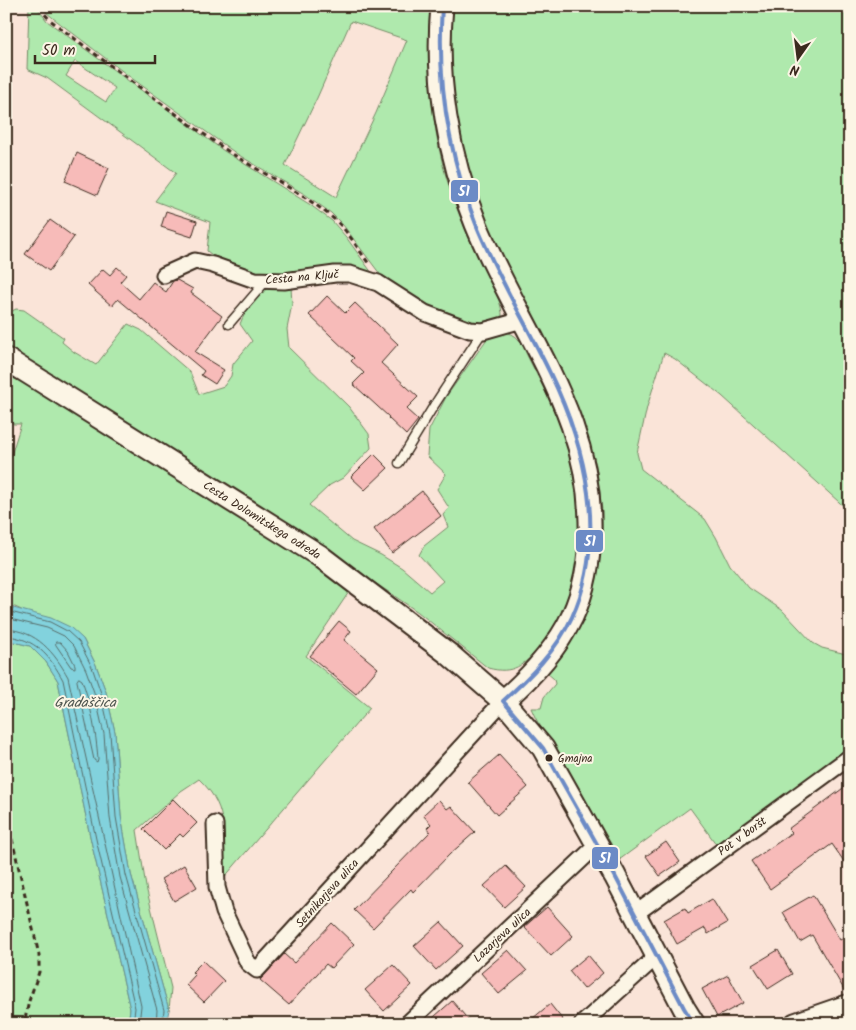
<svg xmlns="http://www.w3.org/2000/svg" width="856" height="1030" font-family="Kalam,sans-serif">
	<style>
		.green { fill: #afe9ad; stroke: #758a66; fill-rule: evenodd }
		.water { fill: #82d2dd; stroke: #668f91 }
		.lines { fill: none; stroke-linecap: round; stroke-linejoin: round }
		.shore { stroke: #576d6a; stroke-width: 1 }
		.building { fill: #f7bbb9; stroke: #3b2a1e }
		.lane-casing { stroke: #3b2a1e; stroke-width: 11 }
		.street-casing { stroke: #3b2a1e; stroke-width: 19 }
		.secondary-casing { stroke: #3b2a1e; stroke-width: 25 }
		.path { stroke: #3b2a1e; stroke-width: 3; stroke-dasharray: 5 4; stroke-linecap: butt }
		.lane { stroke: #fcf5e5; stroke-width: 8 }
		.street { stroke: #fcf5e5; stroke-width: 15 }
		.secondary { stroke: #fcf5e5; stroke-width: 21 }
		.bus-1-casing { stroke: #fcf5e5; stroke-width: 8 }
		.bus-1 { stroke: #6c8bc6; stroke-width: 4 }
		.bus-dot { fill: #3b2a1e; stroke: #fcf5e5; stroke-width: 2 }
		.labels { text-anchor: middle; stroke-width: 4; stroke-linejoin: round; paint-order: stroke }
		.bus-label { font-size: 11px; fill: #3b2a1e; stroke: #fcf5e5; text-anchor: start }
		.street-label { font-size: 12px; fill: #3b2a1e; stroke: #fcf5e5 }
		.water-label { font-size: 14px; font-style: italic; fill: #4d544e; stroke: #fcf5e5 }
		.line-badge { stroke: #fcf5e5; stroke-width: 2 }
		.badge-label { font-size: 14px; text-anchor: middle; font-weight: bold; fill: #fff }
	</style>
	<rect width="100%" height="100%" fill="#fae4d8"/>
	<filter id="ink" filterUnits="userSpaceOnUse"><feTurbulence type="fractalNoise" baseFrequency=".02" numOctaves="2"/><feDisplacementMap in="SourceGraphic" scale="10" xChannelSelector="R" yChannelSelector="G"/><feConvolveMatrix kernelMatrix="1 2 1 2 8 2 1 2 1" color-interpolation-filters="sRGB"/></filter>
	<g filter="url(#ink)">
		<g class="green">
			<path d="M29 6H39V10L47 21 224 151 309 204 332 221 346 237 372 273 271 276 244 269 212 255 207 251 210 222 155 201 176 173 47 78 27 69ZM75 61 115 88 106 102 66 76Z"/>
			<path d="M45 6H430C426 70 432 141 454 201 460 216 466 232 473 247 480 264 503 299 502 316L497 321 482 323 459 319 431 308 406 293 383 278 343 225 331 213 306 195 237 154 130 77 53 18 46 12ZM351 21 407 40 376 113 336 197 285 165 317 98Z"/>
			<path d="M451 6H850V512L722 396 675 359 664 353 647 407 637 453 641 469 705 519 716 537 730 565 749 588 782 610 813 643 822 648 850 655V750L719 848 690 808 619 860C601 834 589 805 573 778 560 755 541 733 531 708H541L544 697 555 684 554 679 546 672 565 652 587 607 595 581 602 543V510L596 465 584 426 560 371 511 280 491 234 461 150 453 100 450 36Z"/>
			<path d="M291 287 292 304 287 329 289 348 349 407 369 434 371 448 343 478 330 485 309 505 352 541 381 555 402 568 430 592 443 581 419 555 424 546 448 527 443 515 449 508 437 489 446 474 427 456 429 430 446 397 489 336C498 332 506 330 515 336 522 341 526 354 530 361 553 406 576 453 580 504 583 552 572 610 540 647 524 665 513 675 488 668L418 612 362 574 31 363 6 344V314L16 309 24 310 64 338 62 342 74 352 96 365 128 324 141 330 190 372 199 394 224 386 231 376 233 364 252 341 240 324C245 310 256 300 266 289Z"/>
			<path d="M6 375C48 393 84 422 123 446 199 493 277 539 351 589L306 656 370 708 222 880C222 839 232 810 199 779L181 791 137 830 146 887 171 988 169 1010 131 874 121 816 115 732 106 692 96 665 83 639 15 607 6 606V471L21 424H13L6 412Z"/>
			<polygon points="6,640 30,646 46,662 58,681 91,841 130,1009 128,1024 6,1024"/>
		</g>
		<polygon class="water" points="6,606 51,618 70,627 83,639 96,665 106,692 115,732 121,816 131,874 169,1010 166,1024 128,1024 130,1009 91,841 58,681 46,662 30,646 6,640"/>
		<g class="lines">
			<g class="shore">
				<polyline points="6,611 50,622 67,631 79,642 92,667 101,693 110,733 116,817 126,875 164,1010 162,1024"/>
				<polyline points="6,618 47,628 64,636 74,646 86,670 95,695 104,734 110,818 120,877 157,1010 156,1024"/>
				<path d="M6 629C37 631 54 652 68 677L141 1006 139 1024"/>
				<path d="M6 636C35 638 50 656 63 680L96 839 135 1008 133 1024"/>
				<polygon points="56,642 60,642 68,651 75,665 75,668 71,667 56,645"/>
				<path d="M79 678 82 680C91 705 96 732 98 759L97 762 94 760 77 681Z"/>
			</g>
		</g>
		<g class="building">
			<polygon points="77,153 109,168 97,195 65,181"/>
			<polygon points="166,211 197,221 192,237 161,227"/>
			<polygon points="50,220 74,237 49,271 25,254"/>
			<polygon points="117,267 126,275 120,282 139,299 153,282 166,292 173,281 177,280 193,289 191,293 222,316 195,352 224,370 215,384 201,375 204,371 118,299 112,306 88,285 103,269 110,275"/>
			<polygon points="327,296 345,313 355,303 398,344 381,363 418,397 406,409 418,420 406,435 388,418 389,417 353,384 364,373 351,361 354,358 309,315"/>
			<polygon points="374,454 388,468 365,490 351,477"/>
			<polygon points="422,491 441,516 392,553 374,529"/>
			<polygon points="339,621 351,631 344,640 378,668 356,694 310,656"/>
			<polygon points="499,755 528,787 497,815 468,782"/>
			<polygon points="850,783 850,870 832,844 770,889 751,861 792,833 788,829"/>
			<polygon points="173,799 197,823 183,837 180,834 164,850 143,829"/>
			<polygon points="439,800 447,809 451,806 475,832 450,854 413,892 411,889 373,928 354,910 430,832 427,828 431,824 423,815"/>
			<polygon points="666,842 680,862 660,876 646,856"/>
			<polygon points="184,865 197,887 174,901 161,879"/>
			<polygon points="506,866 526,887 504,907 484,886"/>
			<polygon points="813,895 840,940 850,934 850,993 846,993 812,935 800,942 783,912"/>
			<polygon points="712,899 727,923 708,934 705,928 677,944 664,920 685,908 688,913"/>
			<polygon points="547,907 573,936 551,956 524,927"/>
			<polygon points="441,922 463,946 436,970 414,946"/>
			<polygon points="332,923 354,944 331,968 326,964 289,1005 260,980 284,954 294,963"/>
			<polygon points="508,950 527,971 499,994 481,973"/>
			<polygon points="778,950 792,974 768,989 753,965"/>
			<polygon points="588,955 603,973 584,989 569,971"/>
			<polygon points="203,961 224,981 204,1002 186,985 195,975 192,972"/>
			<polygon points="393,965 412,985 384,1011 365,990"/>
			<polygon points="728,975 743,1003 717,1017 702,989"/>
			<polygon points="452,1001 472,1024 426,1024"/>
			<polygon points="550,1004 566,1024 526,1024"/>
		</g>
		<g class="lines">
			<defs>
				<g id="lane">
					<polyline points="229,324 266,281"/>
					<polyline points="399,463 433,407 483,331"/>
				</g>
				<g id="street">
					<polyline points="164,275 195,261 213,265 255,280 284,281 335,274 350,274 378,283 425,313 470,330 483,331 522,320"/>
					<polyline points="215,824 217,887 224,912 248,963 257,970 503,701"/>
					<polyline points="635,914 850,757"/>
					<polyline points="407,1024 597,845"/>
					<polyline points="582,1024 656,957"/>
				</g>
				<g id="secondary">
					<path d="M442 6C435 80 448 156 476 224 504 293 547 355 572 425 593 484 599 559 572 617 556 650 531 677 503 701"/>
					<polyline points="6,359 320,556 450,655 503,701 543,748 615,876 684,1008 694,1024"/>
					<polyline points="795,1024 850,1005"/>
				</g>
			</defs>
			<use href="#lane" class="lane-casing"/>
			<use href="#street" class="street-casing"/>
			<use href="#secondary" class="secondary-casing"/>
			<g class="path">
				<path d="M42 6 43 12 50 20C107 63 164 106 222 147 258 172 300 190 334 219 348 231 358 249 369 264"/>
				<polyline points="6,822 12,839 39,955 39,972 29,1001 24,1024"/>
			</g>
			<use href="#lane" class="lane"/>
			<use href="#street" class="street"/>
			<use href="#secondary" class="secondary"/>
			<defs>
				<path id="bus-1" d="M442 6C437 81 448 154 476 224 497 276 526 323 550 373 586 447 608 538 572 617 557 650 530 677 503 701L543 748 615 876 684 1008 694 1024"/>
			</defs>
			<use href="#bus-1" class="bus-1-casing"/>
			<use href="#bus-1" class="bus-1"/>
		</g>
	</g>
	<circle class="bus-dot" cx="549" cy="758" r="4.5"/>
	<g class="labels">
		<g class="bus-label">
			<text x="558" y="762">Gmajna</text>
		</g>
		<g class="street-label">
			<text transform="translate(302 277) rotate(-5)" y="4">Cesta na Ključ</text>
			<text transform="translate(262 520) rotate(32)" y="4">Cesta Dolomitskega odreda</text>
			<text transform="translate(742 836) rotate(-36)" y="4">Pot v boršt</text>
			<text transform="translate(327 893) rotate(-48)" y="4">Setnikarjeva ulica</text>
			<text transform="translate(502 935) rotate(-43)" y="4">Lazarjeva ulica</text>
		</g>
		<g class="water-label">
			<text x="85" y="707">Gradaščica</text>
		</g>
	</g>
	<g class="line-badge">
		<rect x="450" y="179" width="29" height="24" rx="5" fill="#6c8bc6"/>
		<rect x="575" y="529" width="29" height="24" rx="5" fill="#6c8bc6"/>
		<rect x="591" y="846" width="28" height="24" rx="5" fill="#6c8bc6"/>
	</g>
	<g class="badge-label">
		<text x="464" y="196">51</text>
		<text x="590" y="546">51</text>
		<text x="605" y="863">51</text>
	</g>
	<rect width="856" height="1030" fill="none" stroke="#fcf5e5" stroke-width="25"/>
	<rect x="12" y="12" width="831" height="1005" fill="none" stroke="#3b2a1e" stroke-width="2" filter="url(#ink)"/>
	<g transform="translate(798 58) rotate(194)" stroke="#fcf5e5" stroke-width="4" paint-order="stroke">
	<path d="M0-4L9 19L0 12L-9 19Z" fill="#3b2a1e"/>
	<text y="-8" font-size="14" font-weight="bold" text-anchor="middle" fill="#3b2a1e">N</text>
	</g>
	<path d="M35 55v8h120v-8" fill="none" stroke="#3b2a1e" stroke-width="2.5"/>
	<text x="42" y="55" font-size="15" fill="#3b2a1e" stroke="#fcf5e5" stroke-width="4" paint-order="stroke">50 m</text>
</svg>
